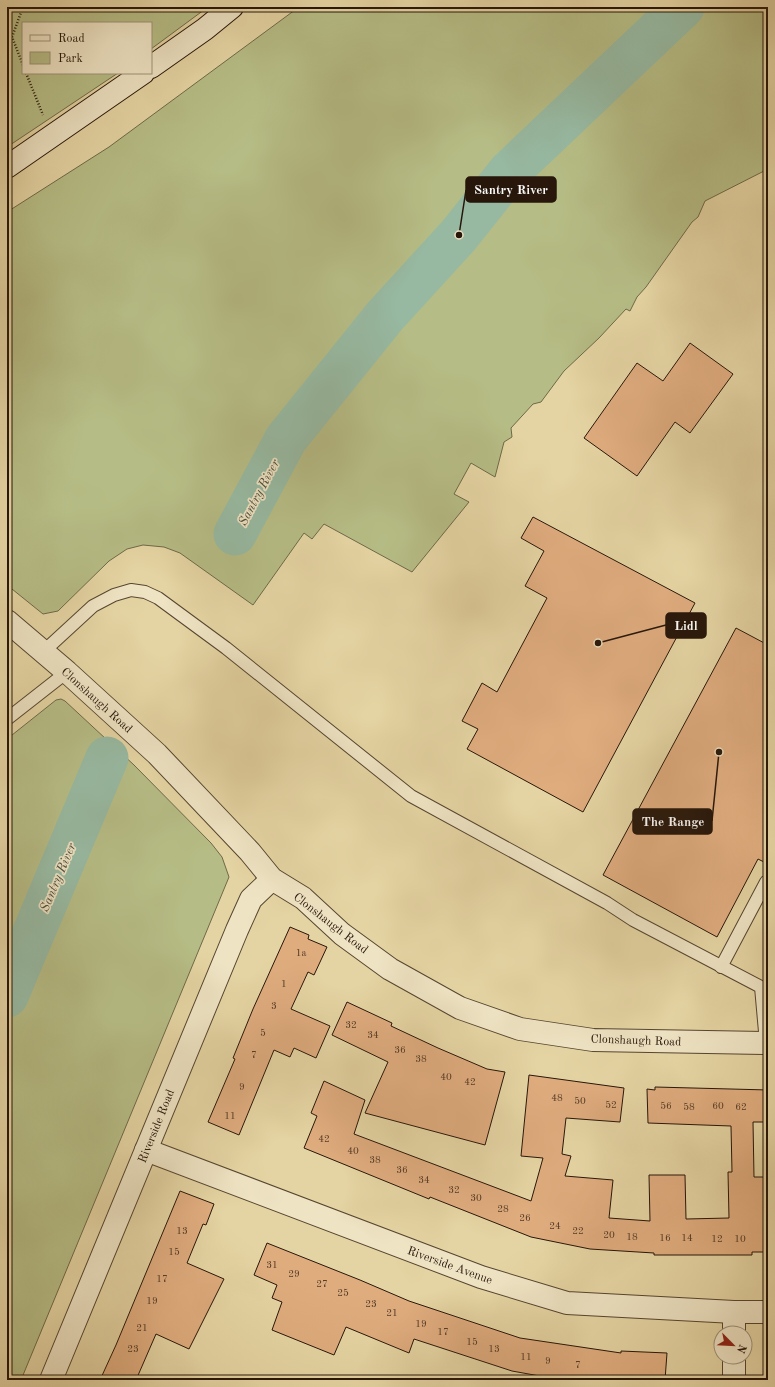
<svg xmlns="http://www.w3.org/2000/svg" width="775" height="1387" font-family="'Old Standard TT',serif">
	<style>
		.green { fill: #b6bc85; stroke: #6e6948 }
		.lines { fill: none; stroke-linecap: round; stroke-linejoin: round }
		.river { stroke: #97b9a1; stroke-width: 43 }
		.building { fill: #dfac7e; stroke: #27160a }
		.service-casing { stroke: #564630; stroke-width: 14 }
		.minor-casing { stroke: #564630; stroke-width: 24 }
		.tertiary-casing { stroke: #564630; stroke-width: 24 }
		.secondary-casing { stroke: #27160a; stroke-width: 24 }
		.path { stroke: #27160a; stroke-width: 2.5; stroke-dasharray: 1 2; stroke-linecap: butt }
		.service { stroke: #eee3c3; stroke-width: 12 }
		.minor { stroke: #eee3c3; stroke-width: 22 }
		.tertiary { stroke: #eee3c3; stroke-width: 22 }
		.secondary { stroke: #eee3c3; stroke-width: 22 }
		.labels { text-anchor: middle; stroke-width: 3.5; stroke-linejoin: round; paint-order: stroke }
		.number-label { font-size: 10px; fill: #553c27 }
		.street-label { font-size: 12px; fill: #27160a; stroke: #eee3c3 }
		.water-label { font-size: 13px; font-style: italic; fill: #4e4f3f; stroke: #eee3c3 }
		.leader { fill: none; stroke: #27160a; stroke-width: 1.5 }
		.callout-dot { fill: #27160a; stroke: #eee3c3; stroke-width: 1.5 }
		.callout { fill: #27160a; stroke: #27160a; stroke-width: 1.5 }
		.callout-label { font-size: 13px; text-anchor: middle; font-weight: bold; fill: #fff }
	</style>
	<rect width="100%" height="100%" fill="#e5d4a3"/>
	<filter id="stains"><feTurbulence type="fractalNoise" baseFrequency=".005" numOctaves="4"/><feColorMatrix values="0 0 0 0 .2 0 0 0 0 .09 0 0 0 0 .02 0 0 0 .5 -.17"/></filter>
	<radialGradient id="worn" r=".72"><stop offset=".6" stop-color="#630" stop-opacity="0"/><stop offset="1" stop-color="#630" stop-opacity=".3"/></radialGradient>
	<g class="green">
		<polygon points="7,7 208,7 151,49 151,23 23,23 23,73 118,73 7,147"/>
		<polygon points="299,7 768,7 768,169 705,201 698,217 692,222 646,287 637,297 630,311 626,309 599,338 564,371 541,402 533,404 511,428 512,437 504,442 495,477 471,463 454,494 469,502 412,572 324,524 312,539 304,533 253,605 180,553 164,547 143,545 127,549 109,561 58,611 43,614 7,585 7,212 109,147"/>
		<polygon points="61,699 65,701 134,765 211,843 222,857 229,877 21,1380 7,1380 7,739 56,700"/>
	</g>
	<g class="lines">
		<g class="river">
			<polyline points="235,534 286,439 385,316 459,235 509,172 683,7"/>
			<polyline points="7,996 107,758"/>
		</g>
	</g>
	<g class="building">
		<polygon points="690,343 733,374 690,433 675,422 637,476 584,438 637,363 663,381"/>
		<polygon points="533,517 695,603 583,812 467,749 478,729 462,721 482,683 497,692 547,598 525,586 544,551 521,538"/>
		<polygon points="736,628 768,645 768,864 758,859 717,937 603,875"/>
		<polygon points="290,927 309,935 308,939 327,947 314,975 308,972 291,1009 330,1026 316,1058 294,1048 290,1057 274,1050 239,1135 208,1122 235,1059 233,1058 253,1009"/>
		<polygon points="347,1002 392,1023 391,1026 438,1048 487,1069 505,1072 485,1145 365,1113 388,1062 332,1035"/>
		<polygon points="529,1075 624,1088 620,1122 566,1118 562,1154 571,1156 565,1176 613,1180 609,1218 650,1221 649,1175 685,1175 686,1219 729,1218 728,1172 732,1172 731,1126 648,1123 647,1089 655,1090 655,1087 768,1090 768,1122 753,1122 754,1177 765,1177 764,1218 768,1218 768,1252 752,1252 752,1255 654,1255 654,1253 590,1249 531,1237 430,1197 429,1199 304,1148 317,1116 311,1113 324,1081 365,1100 354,1134 531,1201 543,1158 521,1156"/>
		<polygon points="180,1191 214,1204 206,1225 203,1224 187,1263 224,1279 189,1349 156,1334 136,1380 100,1380 116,1345"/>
		<polygon points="267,1243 360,1280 409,1301 520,1338 621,1353 621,1351 667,1353 665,1380 562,1380 512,1371 414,1339 409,1353 346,1327 334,1355 272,1330 282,1302 272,1298 277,1285 254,1275"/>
	</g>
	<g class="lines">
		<defs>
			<g id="service">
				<polyline points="43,652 93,606 114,595 131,590 145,592 158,598 226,648 411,796 607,903 633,920 761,987 766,1043"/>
				<polyline points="7,719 67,672"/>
				<polyline points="721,967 766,882"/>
			</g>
			<g id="minor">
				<polyline points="146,1150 481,1277 567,1303 734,1312 768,1312"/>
				<polyline points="734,1333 734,1312"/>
				<polyline points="51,1380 237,930 251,899 272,879"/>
				<polyline points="734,1380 734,1357"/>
			</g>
			<polyline id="tertiary" points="7,621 67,672 157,754 250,852 272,879 303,898 342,934 390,969 460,1008 520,1029 593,1040 768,1043"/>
			<g id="secondary">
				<polyline points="151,67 205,29 232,7"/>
				<polyline points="7,167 143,73"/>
			</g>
		</defs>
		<use href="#service" class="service-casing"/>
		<use href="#minor" class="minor-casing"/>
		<use href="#tertiary" class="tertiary-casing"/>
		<use href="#secondary" class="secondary-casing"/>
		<g class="path">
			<polyline points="23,65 12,37 23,7"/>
			<polyline points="26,73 43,115"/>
		</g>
		<use href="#service" class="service"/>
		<use href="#minor" class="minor"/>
		<use href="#tertiary" class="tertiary"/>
		<use href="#secondary" class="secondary"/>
	</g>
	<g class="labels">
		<g class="number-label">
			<text x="301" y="956">1a</text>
			<text x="284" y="987">1</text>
			<text x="274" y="1009">3</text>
			<text x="351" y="1028">32</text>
			<text x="263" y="1036">5</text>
			<text x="373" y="1038">34</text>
			<text x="400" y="1053">36</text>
			<text x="254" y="1058">7</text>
			<text x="421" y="1062">38</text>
			<text x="446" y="1080">40</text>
			<text x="470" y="1085">42</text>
			<text x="242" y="1090">9</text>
			<text x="557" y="1101">48</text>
			<text x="580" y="1104">50</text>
			<text x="611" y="1108">52</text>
			<text x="666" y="1109">56</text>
			<text x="718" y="1109">60</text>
			<text x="689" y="1110">58</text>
			<text x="741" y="1110">62</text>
			<text x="230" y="1119">11</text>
			<text x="324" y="1142">42</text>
			<text x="353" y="1154">40</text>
			<text x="375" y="1163">38</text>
			<text x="402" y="1173">36</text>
			<text x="424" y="1183">34</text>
			<text x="454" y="1193">32</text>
			<text x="476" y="1201">30</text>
			<text x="503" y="1212">28</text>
			<text x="525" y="1221">26</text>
			<text x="555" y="1229">24</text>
			<text x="182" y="1234">13</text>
			<text x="578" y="1234">22</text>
			<text x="609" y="1238">20</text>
			<text x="632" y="1240">18</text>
			<text x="665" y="1241">16</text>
			<text x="687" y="1241">14</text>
			<text x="717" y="1242">12</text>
			<text x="740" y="1242">10</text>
			<text x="174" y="1255">15</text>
			<text x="272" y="1268">31</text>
			<text x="294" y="1277">29</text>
			<text x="162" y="1282">17</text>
			<text x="322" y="1287">27</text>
			<text x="343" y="1296">25</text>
			<text x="152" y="1304">19</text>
			<text x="371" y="1307">23</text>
			<text x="392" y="1316">21</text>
			<text x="421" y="1327">19</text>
			<text x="142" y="1331">21</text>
			<text x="443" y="1335">17</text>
			<text x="472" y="1345">15</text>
			<text x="133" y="1352">23</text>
			<text x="494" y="1352">13</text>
			<text x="526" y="1360">11</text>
			<text x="548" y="1364">9</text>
			<text x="578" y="1368">7</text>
		</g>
		<g class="street-label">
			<text transform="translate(97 700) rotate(42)" y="4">Clonshaugh Road</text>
			<text transform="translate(331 923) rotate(38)" y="4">Clonshaugh Road</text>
			<text transform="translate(636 1040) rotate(2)" y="4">Clonshaugh Road</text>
			<text transform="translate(156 1126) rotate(-68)" y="4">Riverside Road</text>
			<text transform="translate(450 1265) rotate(20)" y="4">Riverside Avenue</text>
		</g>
		<g class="water-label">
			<text transform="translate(258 492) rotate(-62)" y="5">Santry River</text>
			<text transform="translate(57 877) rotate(-67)" y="5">Santry River</text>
		</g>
	</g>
	<path class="leader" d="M459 235L466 190M598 643L666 625M719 752L712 821"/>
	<g class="callout-dot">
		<circle cx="459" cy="235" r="4"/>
		<circle cx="598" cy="643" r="4"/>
		<circle cx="719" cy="752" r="4"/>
	</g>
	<g class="callout">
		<rect x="466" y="177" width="90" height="25" rx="4"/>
		<rect x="666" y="613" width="40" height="25" rx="4"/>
		<rect x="633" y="809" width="79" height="25" rx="4"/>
	</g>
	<g class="callout-label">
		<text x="511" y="194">Santry River</text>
		<text x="686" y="630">Lidl</text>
		<text x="673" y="826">The Range</text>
	</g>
	<rect width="775" height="1387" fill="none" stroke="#e5d4a3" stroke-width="24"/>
	<rect x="8" y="8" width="759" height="1371" fill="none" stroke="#27160a" stroke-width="2"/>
	<rect x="12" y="12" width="751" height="1363" fill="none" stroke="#27160a"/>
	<rect x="22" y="22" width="130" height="52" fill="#eee3c3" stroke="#9e9179"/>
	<rect x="30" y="35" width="20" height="6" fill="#eee3c3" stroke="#9e9179"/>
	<text x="58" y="42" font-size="12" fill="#27160a">Road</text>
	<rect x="30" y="52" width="20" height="12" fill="#b6bc85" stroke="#9e9179"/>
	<text x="58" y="62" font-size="12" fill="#27160a">Park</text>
	<g transform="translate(733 1345) rotate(114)"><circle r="19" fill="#eee3c3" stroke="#9e9179"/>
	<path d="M0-3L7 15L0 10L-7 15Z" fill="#8f2418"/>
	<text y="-6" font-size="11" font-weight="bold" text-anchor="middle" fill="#27160a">N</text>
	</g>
	<rect width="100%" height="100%" filter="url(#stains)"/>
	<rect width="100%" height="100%" fill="url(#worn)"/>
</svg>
